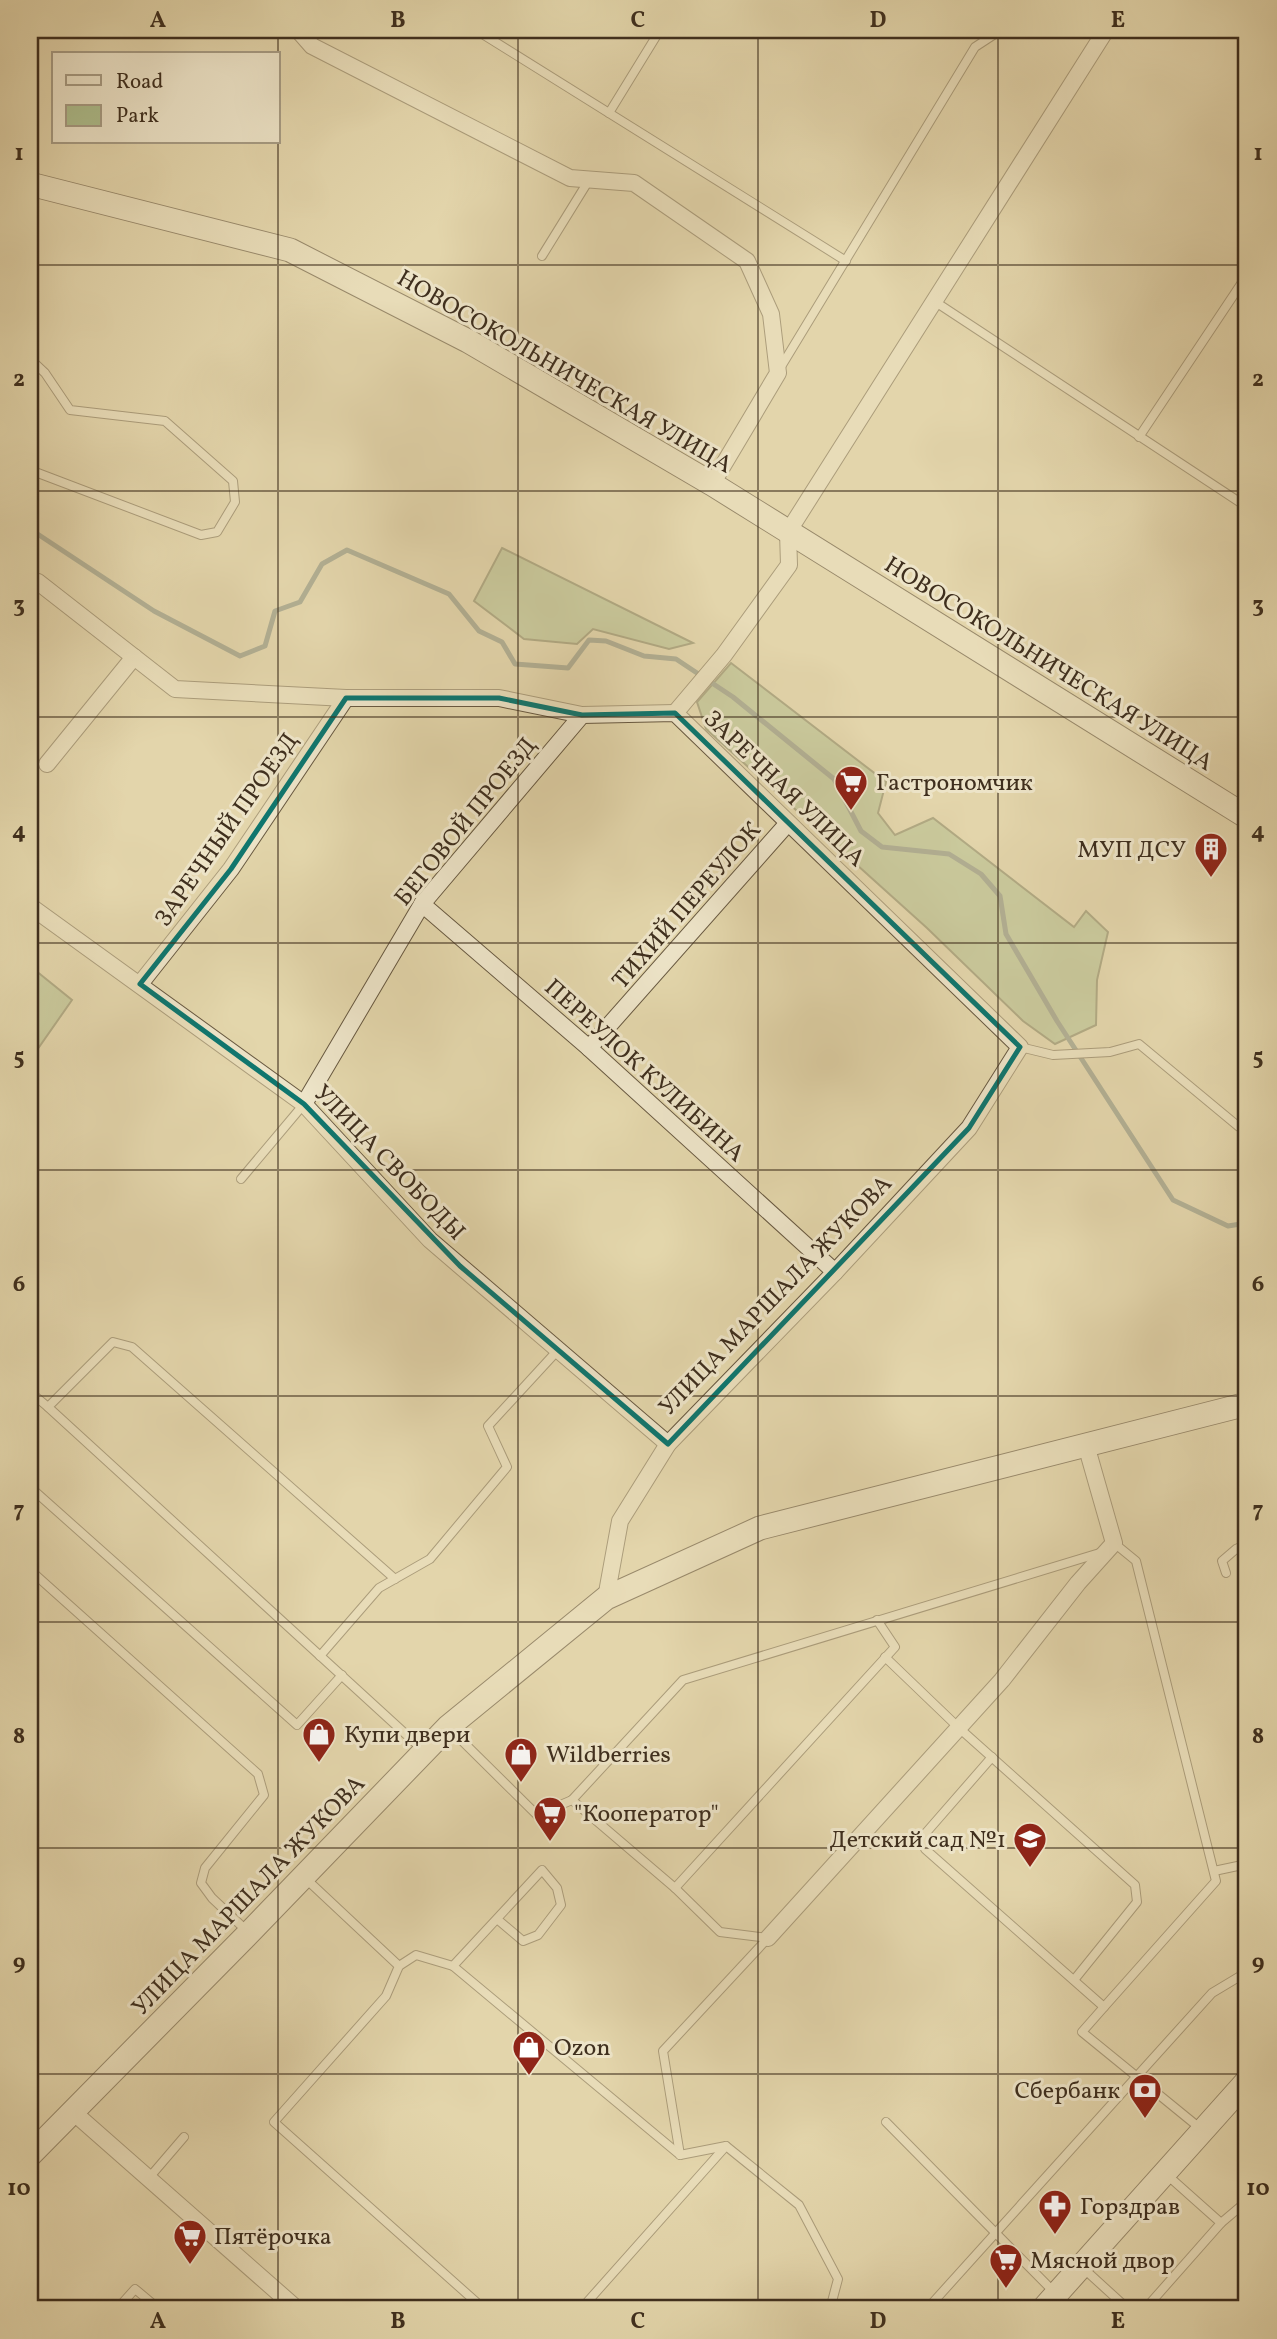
<svg xmlns="http://www.w3.org/2000/svg" width="1277" height="2339" font-family="Vollkorn,serif">
	<style>
		.green { fill: #aebf8e; stroke: #767756; stroke-width: 2 }
		.lines { fill: none; stroke-linecap: round; stroke-linejoin: round }
		.stream { stroke: #758177; stroke-width: 5 }
		.lane-casing { stroke: #685941; stroke-width: 10 }
		.street-casing { stroke: #685941; stroke-width: 18 }
		.secondary-casing { stroke: #3f2f1e; stroke-width: 25 }
		.lane { stroke: #ede4c8; stroke-width: 8 }
		.street { stroke: #ede4c8; stroke-width: 16 }
		.secondary { stroke: #ede4c8; stroke-width: 23 }
		.marked { fill: none; stroke: #0f766e; stroke-width: 5; stroke-linejoin: round }
		.grid { fill: none; stroke: #3f2f1e; stroke-width: 2; stroke-opacity: 0.55 }
		.labels { text-anchor: middle; stroke-width: 6; stroke-linejoin: round; paint-order: stroke }
		.street-label { font-size: 24px; fill: #3f2f1e; stroke: #ede4c8 }
		.poi-label { font-size: 24px; fill: #3f2f1e; stroke: #ede4c8; text-anchor: start }
		.neatline { fill: none; stroke: #3f2f1e; stroke-width: 2.5 }
		.grid-label { font-size: 23px; text-anchor: middle; font-weight: bold; fill: #3f2f1e }
	</style>
	<rect width="100%" height="100%" fill="#e3d6ab"/>
	<filter id="stains"><feTurbulence type="fractalNoise" baseFrequency=".00286" numOctaves="4"/><feColorMatrix values="0 0 0 0 .2 0 0 0 0 .09 0 0 0 0 .02 0 0 0 .5 -.17"/></filter>
	<radialGradient id="worn" r=".72"><stop offset=".6" stop-color="#630" stop-opacity="0"/><stop offset="1" stop-color="#630" stop-opacity=".3"/></radialGradient>
	<g class="green">
		<polygon points="502,548 693,643 669,649 593,629 577,644 524,639 474,601"/>
		<polygon points="731,663 886,782 878,813 895,835 933,818 1074,927 1086,911 1108,932 1097,980 1096,1025 1055,1044 1023,1021 927,928 706,729 697,702"/>
		<polygon points="30,966 72,1000 30,1060"/>
	</g>
	<g class="lines">
		<polyline class="stream" points="30,532 36,533 154,611 240,656 265,646 275,611 300,602 322,564 347,550 449,594 479,631 502,642 515,664 568,668 589,640 606,641 644,656 676,659 733,697 834,779 861,831 882,847 949,854 981,874 1000,896 1006,934 1057,1021 1173,1200 1228,1226 1247,1223"/>
		<defs>
			<g id="lane">
				<polyline points="476,30 846,261"/>
				<polyline points="609,113 660,30"/>
				<polyline points="542,256 589,180"/>
				<polyline points="934,301 1247,507"/>
				<polyline points="30,359 45,373 70,410 165,421 233,481 235,502 217,532 201,535 30,470"/>
				<polyline points="779,370 975,47 1001,30"/>
				<polyline points="1139,437 1247,275"/>
				<polyline points="1020,1047 1053,1055 1110,1052 1139,1044 1239,1127"/>
				<polyline points="241,1179 304,1104"/>
				<polyline points="30,1392 48,1407"/>
				<polyline points="30,1487 297,1725 342,1675"/>
				<polyline points="30,1570 258,1774 264,1795 205,1868 201,1883 212,1898 248,1932"/>
				<polyline points="1226,1573 1222,1561 1236,1549 1247,1544"/>
				<polyline points="395,1579 132,1347 113,1342 48,1407 422,1749"/>
				<polyline points="320,1656 379,1588 430,1559 507,1467 488,1426 558,1350"/>
				<polyline points="885,1657 959,1728 1135,1885 1137,1902 1074,1980"/>
				<polyline points="449,1728 537,1815 572,1800 675,1888 720,1932 768,1938"/>
				<polyline points="992,1757 924,1835 925,1849 1104,2007 1216,1881 1136,1561 1114,1543"/>
				<polyline points="572,1800 683,1680 1103,1552"/>
				<polyline points="1214,1871 1247,1864"/>
				<polyline points="304,1877 399,1966 386,1996 274,2122 484,2309"/>
				<polyline points="675,1888 895,1647 877,1620"/>
				<polyline points="768,1938 663,2051 680,2155 726,2146 799,2205 838,2279 830,2309"/>
				<polyline points="399,1966 416,1955 453,1966 542,1870 557,1888 561,1905 538,1935 523,1941 497,1919"/>
				<polyline points="453,1966 680,2155"/>
				<polyline points="1104,2007 1082,2032 1201,2129"/>
				<polyline points="886,2122 1054,2292"/>
				<polyline points="1166,2174 1221,2223"/>
				<polyline points="148,2179 184,2137"/>
				<polyline points="1083,2268 1128,2309"/>
				<polyline points="117,2309 135,2289 159,2309"/>
				<polyline points="581,2309 726,2146"/>
				<polyline points="927,2309 1212,1993 1247,1972"/>
				<polyline points="1145,2309 1221,2223 1247,2201"/>
			</g>
			<g id="street">
				<polyline points="298,30 312,46 570,178 634,183 747,261 771,314 778,373 712,484"/>
				<polyline points="30,580 38,582 175,689 346,698 499,698 582,715 675,713 1020,1047 969,1128 835,1272 668,1444 620,1521 606,1598"/>
				<polyline points="675,713 724,655 789,565 788,532 1106,30"/>
				<polyline points="47,764 134,657"/>
				<polyline points="422,904 589,1048 835,1272"/>
				<polyline points="30,906 304,1104 430,1240 668,1444"/>
				<polyline points="140,984 231,869 346,698"/>
				<polyline points="589,1048 788,823"/>
				<polyline points="304,1104 422,904 582,715"/>
				<polyline points="768,1938 1002,1680 1078,1583 1114,1543 1086,1445"/>
				<polyline points="72,2111 297,2309"/>
			</g>
			<g id="secondary">
				<polyline points="30,184 290,250 468,341 712,484 1247,817"/>
				<polyline points="30,2155 249,1933 448,1727 606,1598 760,1528 1247,1404"/>
				<polyline points="1043,2309 1247,2081"/>
			</g>
		</defs>
		<use href="#lane" class="lane-casing"/>
		<use href="#street" class="street-casing"/>
		<use href="#secondary" class="secondary-casing"/>
		<use href="#lane" class="lane"/>
		<use href="#street" class="street"/>
		<use href="#secondary" class="secondary"/>
	</g>
	<path d="M0 0H1277V2339H0ZM346 698H499L582 715 675 713 1020 1047 969 1128 668 1444 460 1266 304 1104 140 984 231 869Z" fill="#e3d6ab" fill-opacity=".55" fill-rule="evenodd"/>
	<path class="marked" d="M346 698H499L582 715 675 713 1020 1047 969 1128 668 1444 460 1266 304 1104 140 984 231 869Z"/>
	<path class="grid" d="M278 30V2309M518 30V2309M758 30V2309M998 30V2309M30 265H1247M30 491H1247M30 717H1247M30 943H1247M30 1170H1247M30 1396H1247M30 1622H1247M30 1848H1247M30 2074H1247"/>
	<defs>
		<symbol id="supermarket-pin" viewBox="-11 -11 22 30"><path d="M0 17L-7.5 6A9.5 9.5 0 1 1 7.5 6Z" fill="#8f2418" stroke="#ede4c8"/><path d="M-6-5.5h2.5l.6 2H6L4.5 2H-2.5L-4.4-4H-6ZM-1.5 3.2a1.3 1.3 0 1 0 .1 0ZM3 3.2a1.3 1.3 0 1 0 .1 0Z" fill="#fff"/></symbol>
		<symbol id="building-pin" viewBox="-11 -11 22 30"><path d="M0 17L-7.5 6A9.5 9.5 0 1 1 7.5 6Z" fill="#8f2418" stroke="#ede4c8"/><path d="M-4-6H4V6H1V3H-1V6H-4ZM-2.5-4.3h1.7v1.8h-1.7ZM.8-4.3h1.7v1.8H.8ZM-2.5-1h1.7V.8h-1.7ZM.8-1h1.7V.8H.8Z" fill="#fff"/></symbol>
		<symbol id="shop-pin" viewBox="-11 -11 22 30"><path d="M0 17L-7.5 6A9.5 9.5 0 1 1 7.5 6Z" fill="#8f2418" stroke="#ede4c8"/><path d="M-5-2.5h2.3a2.7 3.5 0 0 1 5.4 0H5L5.5 6h-11ZM-1.5-2.5h3a1.5 2.3 0 0 0-3 0Z" fill="#fff"/></symbol>
		<symbol id="school-pin" viewBox="-11 -11 22 30"><path d="M0 17L-7.5 6A9.5 9.5 0 1 1 7.5 6Z" fill="#8f2418" stroke="#ede4c8"/><path d="M0-5L7-2L0 1L-7-2ZM-4 1L0 2.5L4 1V4Q0 6-4 4Z" fill="#fff"/></symbol>
		<symbol id="bank-pin" viewBox="-11 -11 22 30"><path d="M0 17L-7.5 6A9.5 9.5 0 1 1 7.5 6Z" fill="#8f2418" stroke="#ede4c8"/><path d="M-6-4H6V4H-6ZM0-2.3a2.3 2.3 0 1 0 0 4.6a2.3 2.3 0 1 0 0-4.6Z" fill="#fff"/></symbol>
		<symbol id="pharmacy-pin" viewBox="-11 -11 22 30"><path d="M0 17L-7.5 6A9.5 9.5 0 1 1 7.5 6Z" fill="#8f2418" stroke="#ede4c8"/><path d="M-2-6h4v4h4v4h-4v4h-4v-4h-4v-4h4Z" fill="#fff"/></symbol>
	</defs>
	<g fill-rule="evenodd">
		<use href="#supermarket-pin" x="832" y="763" width="38" height="52"/>
		<use href="#building-pin" x="1192" y="830" width="38" height="52"/>
		<use href="#shop-pin" x="300" y="1715" width="38" height="52"/>
		<use href="#shop-pin" x="502" y="1735" width="38" height="52"/>
		<use href="#supermarket-pin" x="531" y="1794" width="38" height="52"/>
		<use href="#school-pin" x="1011" y="1820" width="38" height="52"/>
		<use href="#shop-pin" x="510" y="2028" width="38" height="52"/>
		<use href="#bank-pin" x="1126" y="2071" width="38" height="52"/>
		<use href="#pharmacy-pin" x="1036" y="2187" width="38" height="52"/>
		<use href="#supermarket-pin" x="171" y="2217" width="38" height="52"/>
		<use href="#supermarket-pin" x="987" y="2241" width="38" height="52"/>
	</g>
	<g class="labels">
		<g class="street-label">
			<text transform="translate(565 371) rotate(30)" y="8">НОВОСОКОЛЬНИЧЕСКАЯ УЛИЦА</text>
			<text transform="translate(1049 663) rotate(32)" y="8">НОВОСОКОЛЬНИЧЕСКАЯ УЛИЦА</text>
			<text transform="translate(785 788) rotate(44)" y="8">ЗАРЕЧНАЯ УЛИЦА</text>
			<text transform="translate(465 821) rotate(-51)" y="8">БЕГОВОЙ ПРОЕЗД</text>
			<text transform="translate(226 829) rotate(-55)" y="8">ЗАРЕЧНЫЙ ПРОЕЗД</text>
			<text transform="translate(686 905) rotate(-49)" y="8">ТИХИЙ ПЕРЕУЛОК</text>
			<text transform="translate(645 1070) rotate(42)" y="8">ПЕРЕУЛОК КУЛИБИНА</text>
			<text transform="translate(390 1162) rotate(46)" y="8">УЛИЦА СВОБОДЫ</text>
			<text transform="translate(775 1295) rotate(-46)" y="8">УЛИЦА МАРШАЛА ЖУКОВА</text>
			<text transform="translate(248 1895) rotate(-46)" y="8">УЛИЦА МАРШАЛА ЖУКОВА</text>
		</g>
		<g class="poi-label">
			<text x="876" y="790">Гастрономчик</text>
			<text x="1186" y="857" text-anchor="end">МУП ДСУ</text>
			<text x="344" y="1742">Купи двери</text>
			<text x="546" y="1762">Wildberries</text>
			<text x="574" y="1821">"Кооператор"</text>
			<text x="1006" y="1847" text-anchor="end">Детский сад №1</text>
			<text x="554" y="2055">Ozon</text>
			<text x="1120" y="2098" text-anchor="end">Сбербанк</text>
			<text x="1080" y="2214">Горздрав</text>
			<text x="214" y="2244">Пятёрочка</text>
			<text x="1030" y="2268">Мясной двор</text>
		</g>
	</g>
	<rect width="1277" height="2339" fill="none" stroke="#e3d6ab" stroke-width="77"/>
	<rect x="52" y="52" width="228" height="91" fill="#ede4c8" stroke="#a79c84" stroke-width="2"/>
	<rect x="66" y="75" width="35" height="10" fill="#ede4c8" stroke="#a79c84" stroke-width="2"/>
	<text x="116" y="88" font-size="21" fill="#3f2f1e">Road</text>
	<rect x="66" y="105" width="35" height="21" fill="#aebf8e" stroke="#a79c84" stroke-width="2"/>
	<text x="116" y="122" font-size="21" fill="#3f2f1e">Park</text>
	<rect x="38" y="38" width="1200" height="2262" class="neatline"/>
	<g class="grid-label">
		<text x="158" y="27">A</text>
		<text x="398" y="27">B</text>
		<text x="638" y="27">C</text>
		<text x="878" y="27">D</text>
		<text x="1118" y="27">E</text>
		<text x="19" y="160">1</text>
		<text x="1258" y="160">1</text>
		<text x="19" y="386">2</text>
		<text x="1258" y="386">2</text>
		<text x="19" y="612">3</text>
		<text x="1258" y="612">3</text>
		<text x="19" y="838">4</text>
		<text x="1258" y="838">4</text>
		<text x="19" y="1064">5</text>
		<text x="1258" y="1064">5</text>
		<text x="19" y="1291">6</text>
		<text x="1258" y="1291">6</text>
		<text x="19" y="1517">7</text>
		<text x="1258" y="1517">7</text>
		<text x="19" y="1743">8</text>
		<text x="1258" y="1743">8</text>
		<text x="19" y="1969">9</text>
		<text x="1258" y="1969">9</text>
		<text x="19" y="2195">10</text>
		<text x="1258" y="2195">10</text>
		<text x="158" y="2328">A</text>
		<text x="398" y="2328">B</text>
		<text x="638" y="2328">C</text>
		<text x="878" y="2328">D</text>
		<text x="1118" y="2328">E</text>
	</g>
	<rect width="100%" height="100%" filter="url(#stains)"/>
	<rect width="100%" height="100%" fill="url(#worn)"/>
</svg>
